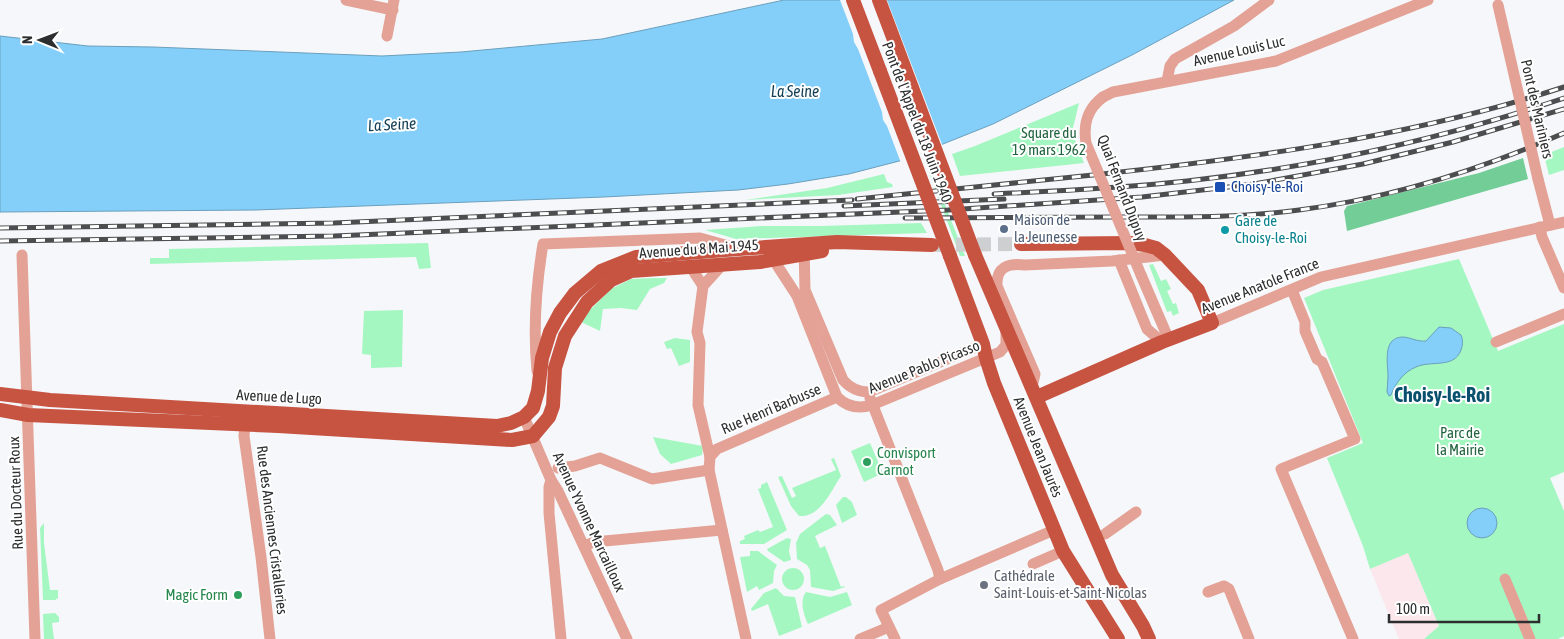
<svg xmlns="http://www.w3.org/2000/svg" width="1564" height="639" font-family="'Asap Condensed',sans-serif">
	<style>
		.education { fill: #fce7ec }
		.green { fill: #a5f7c2 }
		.forest { fill: #73cd96 }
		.water { fill: #84cff9; stroke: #6a9fbc }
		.pier { fill: #f6f7fa }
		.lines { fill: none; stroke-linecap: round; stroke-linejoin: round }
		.major-tunnel { stroke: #cecfd1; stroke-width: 14; stroke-dasharray: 14 7; stroke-linecap: butt }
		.minor { stroke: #e3a295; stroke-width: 11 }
		.major { stroke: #c75341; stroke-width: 14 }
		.rail-casing { stroke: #4c4d4e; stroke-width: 5 }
		.rail { stroke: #fff; stroke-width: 3; stroke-dasharray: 9; stroke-linecap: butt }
		.minor-bridge { stroke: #e3a295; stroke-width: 11 }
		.major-bridge { stroke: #c75341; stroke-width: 14 }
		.transit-dot { fill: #1a4fb4; stroke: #fff; stroke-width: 2 }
		.service-dot { fill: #5c6f8a; stroke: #fff; stroke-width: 2 }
		.culture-dot { fill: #0f9aa8; stroke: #fff; stroke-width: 2 }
		.leisure-dot { fill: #2e9e5b; stroke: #fff; stroke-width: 2 }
		.worship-dot { fill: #6b7280; stroke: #fff; stroke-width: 2 }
		.labels { text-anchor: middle; stroke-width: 4; stroke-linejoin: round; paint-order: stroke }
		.street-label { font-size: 15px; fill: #2d2e2f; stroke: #fff }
		.park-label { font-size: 15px; fill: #236440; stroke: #fff }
		.transit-label { font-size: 15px; fill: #164399; stroke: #fff; text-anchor: start }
		.service-label { font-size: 15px; fill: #4e5e75; stroke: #fff; text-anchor: start }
		.culture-label { font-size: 15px; fill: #0d838f; stroke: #fff; text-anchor: start }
		.leisure-label { font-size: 15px; fill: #27864d; stroke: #fff; text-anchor: start }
		.worship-label { font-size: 15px; fill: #5b616d; stroke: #fff; text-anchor: start }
		.water-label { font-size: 16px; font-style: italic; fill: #133e53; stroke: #fff }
		.district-label { font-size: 20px; font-weight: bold; fill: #08506d; stroke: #fff }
	</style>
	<rect width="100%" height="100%" fill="#f6f7fa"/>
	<polygon class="education" points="1408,552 1439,626 1424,639 1399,639 1370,569"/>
	<g class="green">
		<polygon points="1079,103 1072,132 1084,163 960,176 952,154 975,146"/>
		<polygon points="1564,147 1564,170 1549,175 1544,155"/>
		<polygon points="932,171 965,256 960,256 929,172"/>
		<polygon points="884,174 887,182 892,184 893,187 838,195 745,200 827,188"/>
		<polygon points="921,223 927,233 736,239 705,230 762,226 821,226"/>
		<polygon points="428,243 431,268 419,269 416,257 150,264 150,258 169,258 169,249"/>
		<polygon points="1459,259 1498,351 1564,324 1564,472 1550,478 1564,511 1564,636 1558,639 1424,639 1439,626 1408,553 1370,569 1363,546 1327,458 1363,443 1304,298 1323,290"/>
		<polygon points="1153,264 1161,281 1166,279 1171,289 1167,291 1173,304 1176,303 1179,313 1173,316 1171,311 1167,312 1149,265"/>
		<polygon points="652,278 667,278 664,283 650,289 637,310 621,308 603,309 600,331 579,321 611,289 631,279"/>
		<polygon points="403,310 402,367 371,368 371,355 362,354 364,311"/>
		<polygon points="675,338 690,340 690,362 679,366 671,348 667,349 664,342"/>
		<polygon points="653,437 703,446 702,455 671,464 660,454"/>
		<polygon points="870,443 883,473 864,482 851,451"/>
		<path d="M834 458 841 476C831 491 820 518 799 516L791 506 778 477 782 476 792 498 796 496 792 488 836 470 831 459Z"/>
		<polygon points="767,482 787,530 764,544 740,544 740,541 745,539 744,536 758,530 760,532 773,527 758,489 761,488 761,485"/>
		<polygon points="843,497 846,497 852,502 857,515 842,523 836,505"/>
		<polygon points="826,514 830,515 837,525 815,536 820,548 825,546 841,587 844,586 845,587 833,591 811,587 810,570 807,565 797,559 796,543 800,534"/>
		<polygon points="44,523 44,543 50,590 58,590 58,598 55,600 43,600 40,528"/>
		<polygon points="787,538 791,539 789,551 791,560 784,562 768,551 767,549"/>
		<polygon points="750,551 758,551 777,565 774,571 773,583 759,590 757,586 747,592 740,557 750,556"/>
		<circle cx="793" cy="579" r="11"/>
		<polygon points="776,588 784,596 795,597 802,627 779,636 768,604 752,611 751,609 764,593"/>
		<path d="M806 592 830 597 847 592 852 605 808 624C804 615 799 601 806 592Z"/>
		<polygon points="55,613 59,617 59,622 52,623 54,639 44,639 43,614"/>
	</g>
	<polygon class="forest" points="1523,158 1528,179 1347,231 1344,211 1347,206 1479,173"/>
	<g class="water">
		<polygon points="784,0 1234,0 1132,55 993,124 903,160 849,174 788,184 738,190 604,197 256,210 0,212 0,36 88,46 153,47 382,56 461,52 602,39"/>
		<path d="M1439 327 1451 328 1461 335C1463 340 1463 344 1461 350 1454 369 1431 360 1416 367 1404 372 1396 382 1391 395L1389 396 1387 392C1387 387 1388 382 1388 377 1388 364 1382 338 1402 337 1410 337 1417 342 1426 341Z"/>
		<circle cx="1482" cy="523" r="15"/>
	</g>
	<polygon class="pier" points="840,0 887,0 943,147 901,163 887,126 883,120 882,112 858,49 854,42 853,34"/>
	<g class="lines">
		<polyline class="major-tunnel" points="935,245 1021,244"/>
		<g class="minor">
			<polyline points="346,0 393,10"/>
			<polyline points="387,36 394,0"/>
			<polyline points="1167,81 1170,66 1175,59 1234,26 1269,0"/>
			<polyline points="1103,97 1113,92 1129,89 1276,61 1428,0"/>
			<polyline points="1538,179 1550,225"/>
			<polyline points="1540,227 1542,237 1564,288"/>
			<path d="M804 246 805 290 843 380C850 388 858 392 869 392L983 344"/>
			<path d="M772 253 773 259 797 296 837 397C847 407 859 409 872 405L1000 352 1006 345V331"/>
			<polyline points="22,255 35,639"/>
			<polyline points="1119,260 1147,329 1162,342"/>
			<polyline points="690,266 703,286"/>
			<polyline points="1141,275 1169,340"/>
			<polyline points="1292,290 1305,322 1305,331 1317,359 1322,362 1355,439 1281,469 1353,639"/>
			<polyline points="1212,323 1321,277 1564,222"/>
			<polyline points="1496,342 1564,314"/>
			<path d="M537 371C533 329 536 286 543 244L700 238 736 248"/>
			<path d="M1032 387 1035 374 997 286C996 267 1008 263 1025 265L1112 261 1165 255"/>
			<polyline points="870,398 938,570 940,579"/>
			<polyline points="524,417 551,480 558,491 627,639"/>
			<polyline points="245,424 244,436 261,557 270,639"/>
			<polyline points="710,457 698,405 700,343 697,332 703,286 722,265"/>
			<polyline points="558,468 575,466 600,458 652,479 709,470"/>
			<polyline points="551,480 549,487 549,513 561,639"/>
			<polyline points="1105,534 1136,512"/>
			<polyline points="584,546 594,542 722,530"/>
			<polyline points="1033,564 1056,554"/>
			<polyline points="1505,579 1530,639"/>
			<polyline points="1208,592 1224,586 1229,589 1249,639"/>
			<polyline points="746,639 709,470 710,457 717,449 837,397"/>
			<polyline points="860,639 889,627"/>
			<polyline points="895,639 881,610 940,579 1054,530"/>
		</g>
		<g class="major">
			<polyline points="853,0 880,71"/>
			<polyline points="1021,244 1130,243 1145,245 1156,248 1165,255 1198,290 1212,323 1162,342 1037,397"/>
			<polyline points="975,255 1112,575 1143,626 1149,639"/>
			<polyline points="950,256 983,344 986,358 994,383 1063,551 1118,639"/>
			<polyline points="0,394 50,400 497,426 511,423 524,417 533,408 538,391 542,358 550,332 560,313 575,293 601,271 636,257 738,249 837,242 932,245"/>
			<polyline points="0,410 28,415 278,426 512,440 533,436 549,417 553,406 555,368 565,336 587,302 611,280 631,271 760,262 822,251"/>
		</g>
		<defs>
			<g id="rail">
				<path d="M994 194C1059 191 1123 188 1187 181 1315 167 1442 139 1564 98"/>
				<path d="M857 199C936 191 1014 183 1093 175 1253 158 1411 137 1564 87"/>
				<polyline points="844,206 1004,199"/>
				<path d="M905 218C977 218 1049 217 1121 217 1180 217 1241 218 1299 210 1392 198 1479 170 1564 133"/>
				<polyline points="0,228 334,223 852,200"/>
				<polyline points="0,241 334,236 948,210 1142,197 1254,184 1363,164 1453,142 1564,109"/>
			</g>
		</defs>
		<use href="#rail" class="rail-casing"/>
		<use href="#rail" class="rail"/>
		<g class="minor-bridge">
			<polyline points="1498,5 1538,179"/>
			<path d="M1103 97C1087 109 1083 124 1086 143L1141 275"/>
		</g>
		<g class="major-bridge">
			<polyline points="879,0 975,255"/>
			<polyline points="880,71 950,256"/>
		</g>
	</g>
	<rect class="transit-dot" x="1214" y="181" width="12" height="12" rx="2.5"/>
	<circle class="service-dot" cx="1004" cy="229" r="5"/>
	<circle class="culture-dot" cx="1225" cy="230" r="5"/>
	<g class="leisure-dot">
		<circle cx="867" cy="462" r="5"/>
		<circle cx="238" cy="595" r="5"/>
	</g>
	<circle class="worship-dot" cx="984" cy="585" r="5"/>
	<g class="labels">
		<g class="street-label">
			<text transform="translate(1239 51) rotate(-13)" y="5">Avenue Louis Luc</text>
			<text transform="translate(1537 109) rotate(77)" y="5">Pont des Mariniers</text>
			<text transform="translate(917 122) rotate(69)" y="5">Pont de l'Appel du 18 Juin 1940</text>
			<text transform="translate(1122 188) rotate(69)" y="5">Quai Fernand Dupuy</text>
			<text transform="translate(699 249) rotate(-4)" y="5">Avenue du 8 Mai 1945</text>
			<text transform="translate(1260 286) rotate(-22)" y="5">Avenue Anatole France</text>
			<text transform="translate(924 367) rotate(-22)" y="5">Avenue Pablo Picasso</text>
			<text transform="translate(279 397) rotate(3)" y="5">Avenue de Lugo</text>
			<text transform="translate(771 409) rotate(-23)" y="5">Rue Henri Barbusse</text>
			<text transform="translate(1038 447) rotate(68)" y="5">Avenue Jean Jaurès</text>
			<text transform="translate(16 493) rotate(-92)" y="5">Rue du Docteur Roux</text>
			<text transform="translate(589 522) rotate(65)" y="5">Avenue Yvonne Marcailloux</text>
			<text transform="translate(272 530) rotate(83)" y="5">Rue des Anciennes Cristalleries</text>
		</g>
		<g class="park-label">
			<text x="1049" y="138">Square du<tspan x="1049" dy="17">19 mars 1962</tspan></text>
			<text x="1460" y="438">Parc de<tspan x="1460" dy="17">la Mairie</tspan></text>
		</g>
		<g class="transit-label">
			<text x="1231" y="192">Choisy-le-Roi</text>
		</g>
		<g class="service-label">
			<text x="1014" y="225">Maison de<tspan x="1014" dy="17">la Jeunesse</tspan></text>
		</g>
		<g class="culture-label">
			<text x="1235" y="226">Gare de<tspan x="1235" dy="17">Choisy-le-Roi</tspan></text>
		</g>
		<g class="leisure-label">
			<text x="877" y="458">Convisport<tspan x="877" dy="17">Carnot</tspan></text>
			<text x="228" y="600" text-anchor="end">Magic Form</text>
		</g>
		<g class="worship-label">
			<text x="994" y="581">Cathédrale<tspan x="994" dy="17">Saint-Louis-et-Saint-Nicolas</tspan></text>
		</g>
		<g class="water-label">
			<text x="795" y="97">La Seine</text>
			<text transform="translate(392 124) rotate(-3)" y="6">La Seine</text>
		</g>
		<g class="district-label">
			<text x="1442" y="402">Choisy-le-Roi</text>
		</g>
	</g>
	<g transform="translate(40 40) rotate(271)" stroke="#ffffff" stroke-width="4" paint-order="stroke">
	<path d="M0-4L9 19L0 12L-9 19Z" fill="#2d2e2f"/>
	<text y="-8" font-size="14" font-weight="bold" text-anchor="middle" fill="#2d2e2f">N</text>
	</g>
	<path d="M1389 614v8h150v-8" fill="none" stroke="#2d2e2f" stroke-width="2.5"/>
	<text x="1396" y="614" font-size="15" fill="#2d2e2f" stroke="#ffffff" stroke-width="4" paint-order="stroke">100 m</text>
</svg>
